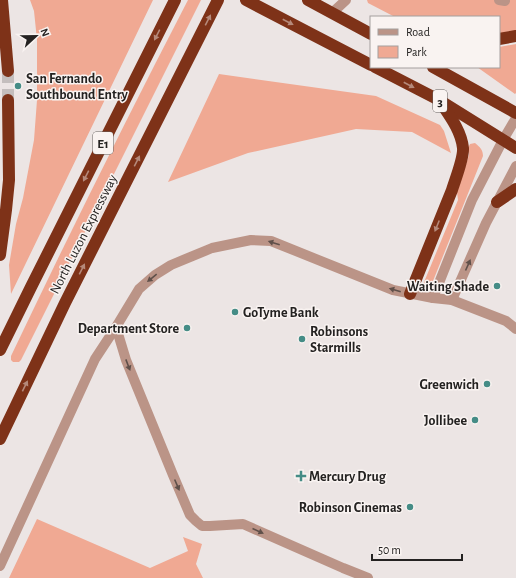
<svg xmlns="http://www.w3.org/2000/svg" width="516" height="578" font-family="'Alegreya Sans',sans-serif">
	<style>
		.green { fill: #f0a993 }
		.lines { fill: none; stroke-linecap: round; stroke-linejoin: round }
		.highway-tunnel { stroke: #c4bebd; stroke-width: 12; stroke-dasharray: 12 6; stroke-linecap: butt }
		.minor { stroke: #bb9487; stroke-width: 10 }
		.highway { stroke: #7e3218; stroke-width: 12 }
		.oneway { fill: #b5897a }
		.oneway2 { fill: #60504a }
		.poi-dot { fill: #458c86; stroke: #f9f3f1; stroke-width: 1.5 }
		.labels { text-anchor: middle; stroke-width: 3; stroke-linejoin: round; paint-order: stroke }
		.shield { fill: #f9f3f1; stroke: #64615f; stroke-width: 1 }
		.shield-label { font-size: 13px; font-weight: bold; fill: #242221 }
		.poi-label { font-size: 14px; font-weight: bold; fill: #242221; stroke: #f9f3f1; text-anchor: end }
		.street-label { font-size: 14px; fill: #242221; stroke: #f9f3f1 }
	</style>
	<rect width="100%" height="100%" fill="#ece5e4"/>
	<g class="green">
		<polygon points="30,0 153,0 11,294 9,265 16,224 23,198 34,140 37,100 37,40 34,11"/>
		<path d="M188 0H201L21 360 19 362H13L11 360V356C68 236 127 118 188 0Z"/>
		<polygon points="367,0 516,0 516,31 499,34 499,17 395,17 368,3"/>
		<polygon points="516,44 516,93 515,94 477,67 499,67 499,47"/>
		<polygon points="219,74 376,96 440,125 444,131 451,153 412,132 356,129 248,153 168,182"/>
		<path d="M475 143C480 147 483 150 483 156L429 291 427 293H424L422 291V287L458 200 457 192 469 155V146L470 144Z"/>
		<polygon points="37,519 150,568 188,551 183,537 202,544 196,564 203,578 9,578"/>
	</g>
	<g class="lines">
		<polyline class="highway-tunnel" points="8,71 8,100"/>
		<g class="minor">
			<polyline points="499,0 505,1"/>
			<polyline points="332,13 346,0"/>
			<polyline points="433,298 472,200 503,140 516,118"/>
			<polyline points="452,300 486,223 516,166"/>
			<polyline points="116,327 126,360 173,475 190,515 196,521 202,526 210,526 243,524 343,568 368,578"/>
			<polyline points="0,566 95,359 116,327 139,289 155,275 171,265 212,248 251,240 271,241 393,290 433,298 452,300 506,321 516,329"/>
		</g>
		<g class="highway">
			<polyline points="2,0 8,71"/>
			<polyline points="246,0 371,65"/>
			<polyline points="308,0 371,34"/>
			<polyline points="499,39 516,36"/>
			<polyline points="375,67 439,100 516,148"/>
			<polyline points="433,67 516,113"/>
			<polyline points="497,202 516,189"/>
			<polyline points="0,255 6,210 9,180 8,100"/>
			<path d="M410 294 452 190C455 180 464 158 463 148 461 130 449 115 439 100"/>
			<polyline points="0,350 31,287 175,0"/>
			<polyline points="0,439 65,303 218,0"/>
		</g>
	</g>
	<defs><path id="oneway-solid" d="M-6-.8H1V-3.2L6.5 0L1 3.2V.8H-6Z"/></defs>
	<g class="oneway">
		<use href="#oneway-solid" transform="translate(208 20) rotate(-63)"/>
		<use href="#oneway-solid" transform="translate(288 22) rotate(28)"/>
		<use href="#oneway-solid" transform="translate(157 35) rotate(117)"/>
		<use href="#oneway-solid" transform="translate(409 85) rotate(28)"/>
		<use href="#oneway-solid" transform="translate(137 161) rotate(-63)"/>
		<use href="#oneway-solid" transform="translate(86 176) rotate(117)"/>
		<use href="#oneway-solid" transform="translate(437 226) rotate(112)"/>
		<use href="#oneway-solid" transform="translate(82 269) rotate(-63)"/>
		<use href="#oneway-solid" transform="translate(25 386) rotate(-64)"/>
	</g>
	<g class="oneway2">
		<use href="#oneway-solid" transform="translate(274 243) rotate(-163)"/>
		<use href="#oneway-solid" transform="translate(468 265) rotate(-66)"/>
		<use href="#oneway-solid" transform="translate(152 278) rotate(141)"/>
		<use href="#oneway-solid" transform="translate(395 290) rotate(-164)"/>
		<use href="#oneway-solid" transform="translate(128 365) rotate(69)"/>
		<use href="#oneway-solid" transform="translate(177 485) rotate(67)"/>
		<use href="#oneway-solid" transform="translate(258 531) rotate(24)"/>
	</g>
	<g class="poi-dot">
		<circle cx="18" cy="86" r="4"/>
		<circle cx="497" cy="286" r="4"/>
		<circle cx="235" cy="312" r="4"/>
		<circle cx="187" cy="328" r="4"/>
		<circle cx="302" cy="339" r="4"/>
		<circle cx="487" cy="384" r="4"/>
		<circle cx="475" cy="420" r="4"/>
		<path d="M299 470h4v4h4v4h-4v4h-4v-4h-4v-4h4z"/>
		<circle cx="410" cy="507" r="4"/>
	</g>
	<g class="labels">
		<g class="shield">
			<rect x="433" y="90" width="14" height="22" rx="3"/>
			<rect x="93" y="132" width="20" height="22" rx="3"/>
		</g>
		<g class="shield-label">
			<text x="440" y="106">3</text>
			<text x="103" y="148">E1</text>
		</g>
		<g class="poi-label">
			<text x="26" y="83" text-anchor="start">San Fernando<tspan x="26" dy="16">Southbound Entry</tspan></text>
			<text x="489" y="291">Waiting Shade</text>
			<text x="243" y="317" text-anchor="start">GoTyme Bank</text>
			<text x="179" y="333">Department Store</text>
			<text x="310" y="336" text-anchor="start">Robinsons<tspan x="310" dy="16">Starmills</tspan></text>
			<text x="479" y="389">Greenwich</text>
			<text x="467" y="425">Jollibee</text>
			<text x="309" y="481" text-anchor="start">Mercury Drug</text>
			<text x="402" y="512">Robinson Cinemas</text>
		</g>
		<g class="street-label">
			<text transform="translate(83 234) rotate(-63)" y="5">North Luzon Expressway</text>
		</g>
	</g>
	<rect x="370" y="16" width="130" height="52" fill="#f9f3f1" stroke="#a49f9e"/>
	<rect x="378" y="29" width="20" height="6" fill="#bb9487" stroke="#a49f9e"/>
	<text x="406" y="36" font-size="12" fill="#242221">Road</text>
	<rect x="378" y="46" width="20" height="12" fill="#f0a993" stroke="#a49f9e"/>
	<text x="406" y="56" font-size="12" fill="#242221">Park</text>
	<g transform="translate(36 36) rotate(68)" stroke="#f9f3f1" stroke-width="3" paint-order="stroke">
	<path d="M0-3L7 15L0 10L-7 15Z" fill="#242221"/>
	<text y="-6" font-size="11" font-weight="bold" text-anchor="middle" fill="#242221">N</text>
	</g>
	<path d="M372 554v6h90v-6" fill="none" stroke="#242221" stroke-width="2"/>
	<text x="378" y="554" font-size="12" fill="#242221" stroke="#f9f3f1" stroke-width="3" paint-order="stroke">50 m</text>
</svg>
